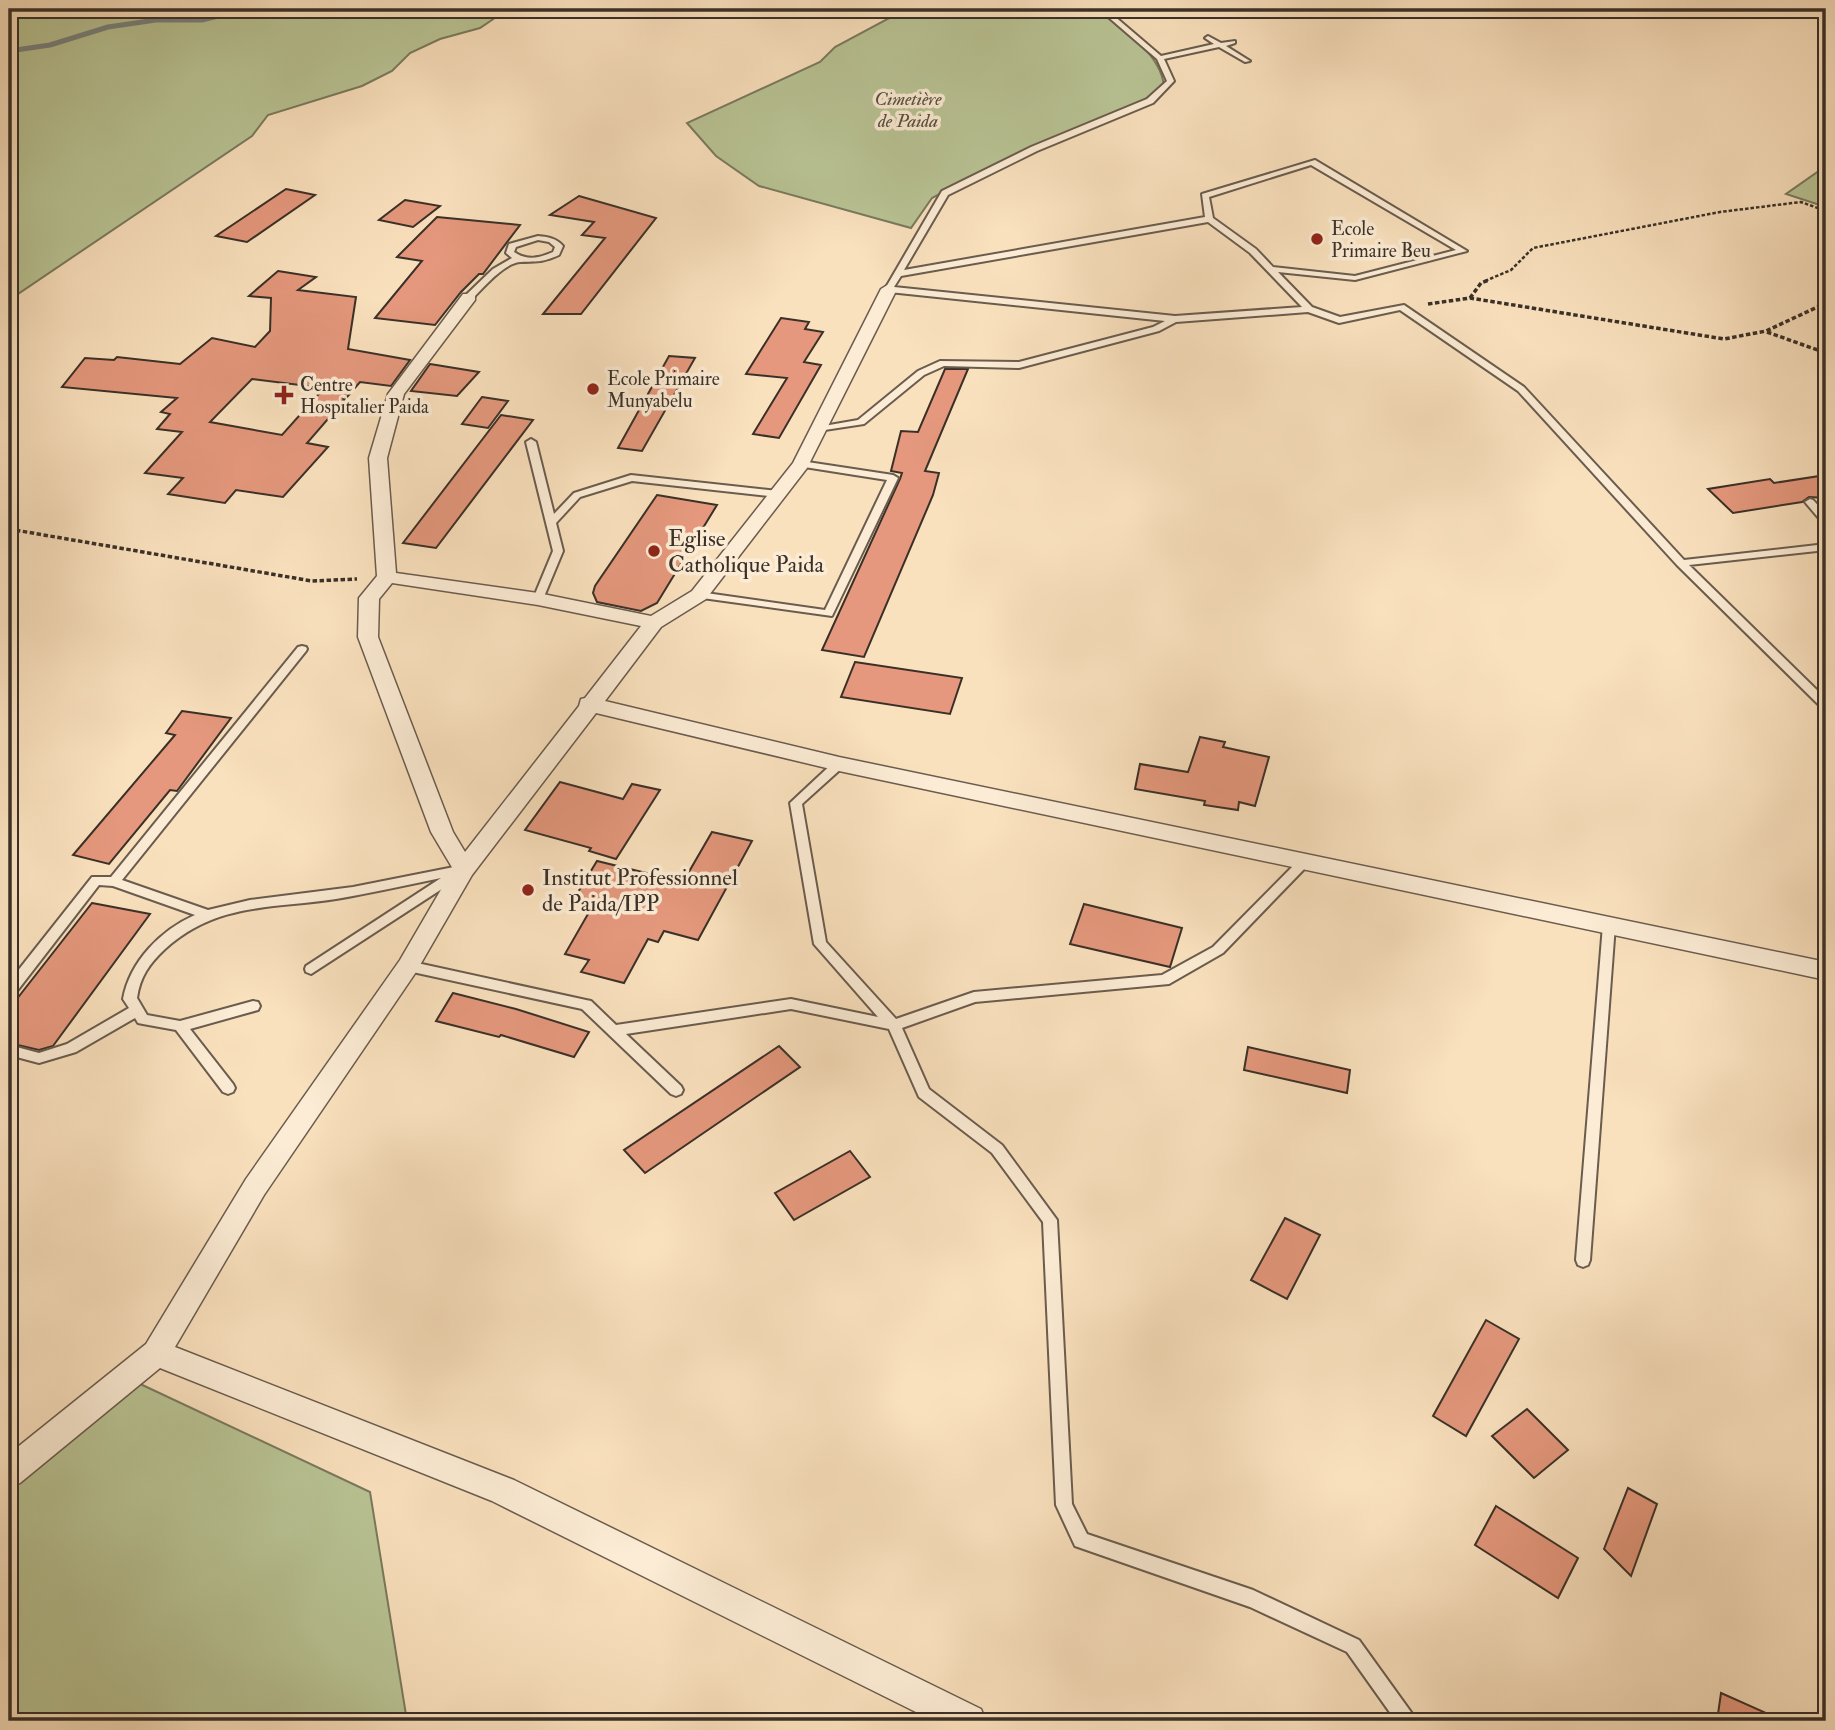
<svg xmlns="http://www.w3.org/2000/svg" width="1835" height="1730" font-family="'IM FELL Double Pica',serif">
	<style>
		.green { fill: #b9c495; stroke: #7a7a5e; stroke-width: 2 }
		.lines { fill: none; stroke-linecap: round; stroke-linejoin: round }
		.stream { stroke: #788381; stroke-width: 5 }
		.building { fill: #e5987d; stroke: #3a3028; stroke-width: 2; fill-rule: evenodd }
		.lane-casing { stroke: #6a5c4e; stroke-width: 4 }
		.street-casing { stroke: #6a5c4e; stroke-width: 3 }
		.path-far1 { stroke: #3a3028; stroke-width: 2.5; stroke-dasharray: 3.5 2; stroke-linecap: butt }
		.path { stroke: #3a3028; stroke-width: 3.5; stroke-dasharray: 4.5 2.5; stroke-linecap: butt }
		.lane { fill: #fcecd5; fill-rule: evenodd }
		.street { fill: #fcecd5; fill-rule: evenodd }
		.poi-dot { fill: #8f2418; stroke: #fcecd5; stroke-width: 2.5 }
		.labels { text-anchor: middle; stroke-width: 7; stroke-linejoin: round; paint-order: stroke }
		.far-park-label { font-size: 19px; font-style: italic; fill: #534e3e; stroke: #fcecd5 }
		.far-poi-label { font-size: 19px; fill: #3a3028; stroke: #fcecd5; text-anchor: start }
		.poi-label { font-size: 23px; fill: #3a3028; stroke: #fcecd5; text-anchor: start }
	</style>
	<rect width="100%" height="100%" fill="#fae1be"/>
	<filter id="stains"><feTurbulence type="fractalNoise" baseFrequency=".00286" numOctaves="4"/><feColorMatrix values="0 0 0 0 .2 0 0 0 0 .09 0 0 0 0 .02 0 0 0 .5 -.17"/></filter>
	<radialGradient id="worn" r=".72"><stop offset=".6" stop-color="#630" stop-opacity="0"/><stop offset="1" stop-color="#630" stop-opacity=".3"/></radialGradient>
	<g class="green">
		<polygon points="9,9 508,9 480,28 440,39 410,53 392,71 362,86 268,115 252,136 9,300"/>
		<path d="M906 9H1098C1122 27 1161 54 1164 86L1147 99 987 169 932 198 911 228 759 186 716 156 687 123 820 62 835 47Z"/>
		<polygon points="1826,166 1826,207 1786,194"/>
		<polygon points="136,1382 370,1492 407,1721 9,1721 9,1487"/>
	</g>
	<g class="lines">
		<polyline class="stream" points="9,51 50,45 108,27 156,20 202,20 247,9"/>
	</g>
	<g class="building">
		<polygon points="286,189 315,195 247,242 216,236"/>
		<polygon points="579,196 656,218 581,314 543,314 605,238 582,235 594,222 550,215"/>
		<polygon points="405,200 440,206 413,227 379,220"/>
		<polygon points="437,217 520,225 483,274 479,274 461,292 435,325 375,318 422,261 397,257"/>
		<path d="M278 271 316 277 298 290 356 297 348 349 410 360 391 386 360 382 307 443 328 447 283 497 236 490 225 503 168 494 183 478 145 473 182 432 157 429 170 414 161 412 177 398 62 387 85 358 114 360 117 357 180 364 212 338 255 347 270 331 271 298 249 296ZM252 379 324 388 282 435 210 422Z"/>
		<polygon points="781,318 809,322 805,329 823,332 804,362 821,365 779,438 753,434 787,378 746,374"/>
		<polygon points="669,356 695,358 642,451 618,448"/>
		<polygon points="430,364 479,372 457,396 411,391"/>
		<polygon points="945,369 968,369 925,471 939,473 933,495 864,657 822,650 900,479 902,473 891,471 901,431 918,432"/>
		<polygon points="482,397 508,401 488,428 462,424"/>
		<polygon points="501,415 533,420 436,548 403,543"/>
		<polygon points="1826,475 1826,498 1809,497 1802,502 1733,513 1708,489 1770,479 1774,483"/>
		<polygon points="657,495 717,505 657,603 641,611 597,602 593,593 595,586"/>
		<polygon points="855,662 962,678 950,714 841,697"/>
		<polygon points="182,711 231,718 177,791 170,790 109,864 73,855 175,735 166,733"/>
		<polygon points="1200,737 1225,742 1223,747 1269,757 1255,806 1239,802 1238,810 1204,805 1205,801 1135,789 1140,764 1188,772"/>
		<polygon points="560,782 623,799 632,784 660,790 616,859 589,851 591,848 525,830"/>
		<polygon points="712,832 752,841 698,940 664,931 658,942 648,939 624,983 581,972 589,960 565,954 592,907 572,902 597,861 683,882"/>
		<polygon points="92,903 150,914 53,1046 39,1050 9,1043 9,1009"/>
		<polygon points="1084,904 1182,928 1170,967 1070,944"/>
		<polygon points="453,993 516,1009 589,1032 574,1057 501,1035 499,1037 436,1021"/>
		<polygon points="779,1046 800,1067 645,1173 624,1150"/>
		<polygon points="1248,1047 1350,1070 1347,1093 1244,1070"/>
		<polygon points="850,1151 870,1177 794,1220 775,1193"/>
		<polygon points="1285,1218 1320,1235 1287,1299 1251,1280"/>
		<polygon points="1486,1320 1519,1339 1466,1436 1433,1416"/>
		<polygon points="1527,1409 1568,1450 1534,1478 1492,1436"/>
		<polygon points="1628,1488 1657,1504 1631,1576 1604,1549"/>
		<polygon points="1496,1506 1578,1558 1558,1598 1475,1545"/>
		<polygon points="1721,1693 1784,1721 1717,1721"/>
	</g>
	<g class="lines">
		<defs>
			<g id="lane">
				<path d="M1099 9H1106L1161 56 1214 44 1205 38 1208 36 1221 43 1235 41V43L1226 46 1250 61 1245 62 1219 47 1164 59 1174 81 1153 103 1037 151 948 195 904 270 1205 217 1202 194 1315 160 1467 251 1355 280 1278 272 1312 307 1340 317 1404 305 1524 387 1684 560 1826 544V550L1689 565 1826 699V709L1822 708 1677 565 1518 391 1400 310 1339 323 1308 312 1176 322 1159 331 1019 368 944 366 924 375 864 424 818 431V427L858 420 918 371 940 361 1019 362 1153 327 1165 321 889 292 885 289 942 191 1031 147 1147 99 1167 81 1157 59ZM1311 165 1456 250 1355 276 1273 267 1256 249 1213 218 1209 197ZM1208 222 1250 253 1302 307 1175 316 894 287 901 276Z"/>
				<path d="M538 236C548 237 556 238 563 246L559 255C541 263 538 261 521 262 505 262 483 288 472 299H466V295L493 269 512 258 506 253 509 244ZM538 240 549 242 555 247 553 252C539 258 527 261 514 252L516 247Z"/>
				<polygon points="531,439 536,442 554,514 574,493 631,475 778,491 783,494 778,497 632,481 580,497 556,523 563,551 543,599 538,602 533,599 553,551 526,442"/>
				<polygon points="801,461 893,475 898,478 832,616 695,597 694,595 699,592 825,610 887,480 798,466 798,462"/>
				<polygon points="1810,499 1813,500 1826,514 1826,523 1822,522 1805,502"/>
				<path d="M302 646 306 647 307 649 306 651 122 880 208 910 250 900 353 887 464 865 470 869 468 872 311 974 306 972 305 969 306 966 441 878C406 885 371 893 336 899 272 909 217 902 165 949 149 964 140 977 137 998L147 1015 180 1021 253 1001 258 1002 260 1006 258 1010 190 1029 233 1084 235 1088 233 1092 228 1094 223 1092 176 1030 143 1024 138 1023 135 1018 76 1052 39 1063 9 1055V1045L39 1053 67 1044 129 1008 123 999C130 961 161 930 195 915L113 886 99 885 14 995 9 996V982L92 877H111L298 647Z"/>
				<polygon points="839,760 843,761 845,764 843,767 802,804 826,942 896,1019 974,992 1162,975 1213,947 1301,858 1309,858 1311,861 1309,864 1223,953 1169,984 975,1002 902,1028 929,1089 1002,1145 1057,1220 1072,1504 1087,1534 1253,1590 1359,1640 1413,1715 1416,1721 1396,1721 1347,1652 1250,1607 1075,1546 1056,1505 1043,1222 992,1153 919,1097 889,1029 791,1009 626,1034 681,1086 683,1090 681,1094 676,1096 671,1094 582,1009 408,971 403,969 402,966 403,963 408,961 586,1000 591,1001 616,1025 791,999 878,1017 814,944 790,803 835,761"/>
				<polygon points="1609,920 1613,922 1615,925 1590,1260 1588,1265 1583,1267 1578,1265 1576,1260 1603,925 1605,922"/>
			</g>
			<path id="street" d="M889 284 897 289 807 468 706 599 661 627 605 701 839 757 1826 962V980L839 771 596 713 472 875 416 972 264 1195 175 1347 514 1480 981 1709 986 1721H934L492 1501 160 1368 20 1483 9 1488V1454L146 1344 246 1179 400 960 453 869 431 832 358 637 359 598 377 576 369 458 388 394 463 294H475V300L404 394 387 458 396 573 538 593 651 616 692 591 793 463 881 289ZM392 583 538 605 641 626 585 698 581 699 579 706 465 852 453 832 378 637 379 599Z"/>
		</defs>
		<use href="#lane" class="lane-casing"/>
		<use href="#street" class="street-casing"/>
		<polyline class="path-far1" points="1485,281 1511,270 1533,248 1720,212 1801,202 1826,211"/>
		<g class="path">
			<polyline points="1470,298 1481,283 1489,280"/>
			<polyline points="1428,304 1470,298 1724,339 1766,331 1826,303"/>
			<polyline points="1767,332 1826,353"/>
			<polyline points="9,529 312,581 357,579"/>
		</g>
		<use href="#lane" class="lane"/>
		<use href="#street" class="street"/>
	</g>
	<g class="poi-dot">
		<circle cx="1317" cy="239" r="7"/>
		<circle cx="593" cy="389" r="7"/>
		<path d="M280.5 384.5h7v7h7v7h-7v7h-7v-7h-7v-7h7z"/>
		<circle cx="654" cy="551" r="7"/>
		<circle cx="528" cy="890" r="7"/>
	</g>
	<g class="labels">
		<g class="far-park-label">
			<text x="908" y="105">Cimetière<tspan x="908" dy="22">de Paida</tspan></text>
		</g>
		<g class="far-poi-label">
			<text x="1331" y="235">Ecole<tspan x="1331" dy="22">Primaire Beu</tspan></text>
			<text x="607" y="385">Ecole Primaire<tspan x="607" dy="22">Munyabelu</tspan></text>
			<text x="300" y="391">Centre<tspan x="300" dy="22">Hospitalier Paida</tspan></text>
		</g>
		<g class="poi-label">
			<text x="668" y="546">Eglise<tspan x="668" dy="26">Catholique Paida</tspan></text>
			<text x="542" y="885">Institut Professionnel<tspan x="542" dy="26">de Paida/IPP</tspan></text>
		</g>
	</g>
	<rect width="1835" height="1730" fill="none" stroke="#fae1be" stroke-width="35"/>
	<rect x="10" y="10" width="1814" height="1709" fill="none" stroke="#3a3028" stroke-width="3.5"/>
	<rect x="18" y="18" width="1800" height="1695" fill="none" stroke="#3a3028" stroke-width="2"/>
	<rect width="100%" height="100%" filter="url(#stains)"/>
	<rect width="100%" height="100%" fill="url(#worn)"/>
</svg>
